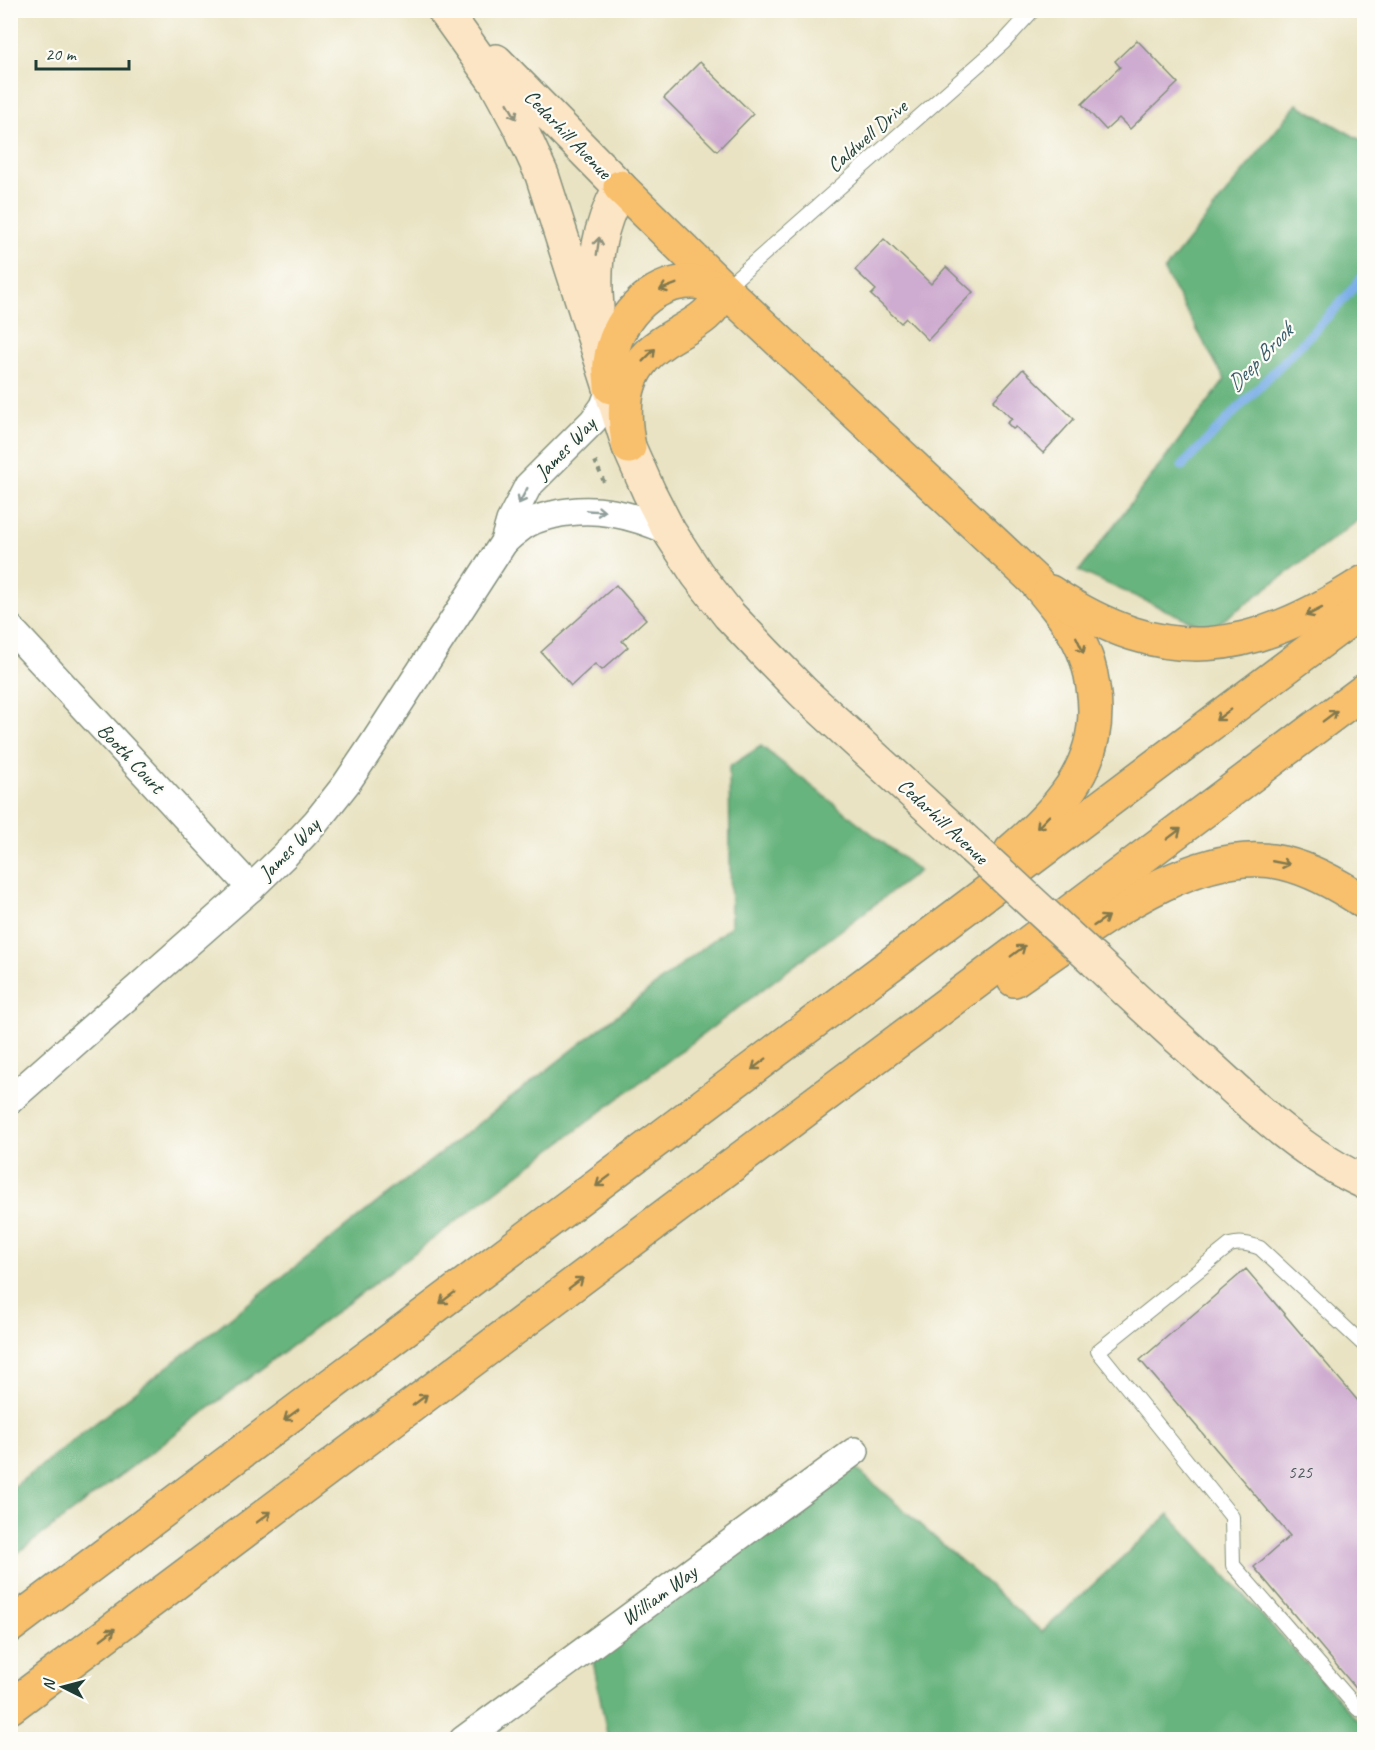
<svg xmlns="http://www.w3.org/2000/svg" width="1375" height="1750" font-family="Caveat,sans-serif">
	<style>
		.forest { fill: #67b47e; stroke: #437859; stroke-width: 1.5 }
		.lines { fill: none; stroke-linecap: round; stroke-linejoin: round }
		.stream { stroke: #7bafe8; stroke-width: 9 }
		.building { fill: #ceabd0 }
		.lane-casing { stroke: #84907c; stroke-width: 16 }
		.street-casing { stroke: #84907c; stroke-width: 30 }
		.secondary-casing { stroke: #84907c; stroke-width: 36 }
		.highway-casing { stroke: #84907c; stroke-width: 36 }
		.path { stroke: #84907c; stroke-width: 4; stroke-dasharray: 4.5 4.5; stroke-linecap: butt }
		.lane { stroke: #fff; stroke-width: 14 }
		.street { stroke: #fff; stroke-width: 27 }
		.secondary { stroke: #fce5c4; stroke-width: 33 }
		.highway { stroke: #f8bf6c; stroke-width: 33 }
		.secondary-bridge-casing { stroke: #84907c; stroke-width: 36; stroke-linecap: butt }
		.secondary-bridge { stroke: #fce5c4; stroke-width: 33 }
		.oneway { stroke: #8e917c }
		.oneway2 { stroke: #81784d }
		.oneway3 { stroke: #8f9e9a }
		.labels { text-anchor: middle; stroke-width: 4.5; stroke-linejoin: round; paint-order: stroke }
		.number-label { font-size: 18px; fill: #4b585b }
		.street-label { font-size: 21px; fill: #1f3d34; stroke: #fdfcf7 }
		.water-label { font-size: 22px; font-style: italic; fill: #3b5f6a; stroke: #fdfcf7 }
	</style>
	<rect width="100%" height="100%" fill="#fdfcf7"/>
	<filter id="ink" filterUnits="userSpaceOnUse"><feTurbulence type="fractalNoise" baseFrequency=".0167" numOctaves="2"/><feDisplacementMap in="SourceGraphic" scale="12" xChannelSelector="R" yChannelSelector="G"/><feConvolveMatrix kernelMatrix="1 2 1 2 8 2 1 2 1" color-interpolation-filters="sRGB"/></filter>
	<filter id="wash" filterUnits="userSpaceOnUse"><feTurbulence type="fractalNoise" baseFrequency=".008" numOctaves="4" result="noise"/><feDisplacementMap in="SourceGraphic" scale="24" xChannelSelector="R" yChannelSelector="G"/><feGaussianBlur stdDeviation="1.35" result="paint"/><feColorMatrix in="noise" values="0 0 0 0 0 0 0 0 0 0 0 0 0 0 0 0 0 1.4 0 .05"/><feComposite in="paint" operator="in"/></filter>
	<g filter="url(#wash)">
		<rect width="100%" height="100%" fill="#e9e3c3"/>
		<g class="forest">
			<polygon points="1297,104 1364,142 1364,516 1210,630 1079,571 1225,380 1164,271"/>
			<polygon points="761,746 919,871 11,1558 11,1489 731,926 729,767"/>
			<polygon points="843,1457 1042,1632 1169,1514 1364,1727 1364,1739 608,1739 591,1651"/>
		</g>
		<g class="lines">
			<polyline class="stream" points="1182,466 1339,305 1364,275"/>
		</g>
		<g id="blocks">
			<g class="building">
				<polygon points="1137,40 1178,83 1130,129 1119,118 1106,130 1082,104 1120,67 1115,61"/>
				<polygon points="700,62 753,114 717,151 664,98"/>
				<polygon points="884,239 931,284 946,267 973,292 928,340 906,318 901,323 871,295 876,290 855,270"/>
				<polygon points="1023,369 1074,419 1043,453 1016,427 1013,429 1007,423 1012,419 993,401"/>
				<polygon points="616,585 646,619 622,641 628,647 602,670 595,664 571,686 541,652"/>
				<polygon points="1246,1269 1364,1408 1364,1698 1254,1567 1290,1536 1140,1360"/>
			</g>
		</g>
	</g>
	<g filter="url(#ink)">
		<use href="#blocks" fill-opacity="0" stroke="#84907c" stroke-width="1.5"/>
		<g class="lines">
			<defs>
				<g id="lane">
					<polyline points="724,289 1003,43 1033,10"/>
					<path d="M1364 1345 1260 1248C1249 1244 1241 1242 1230 1245L1098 1351 1232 1517 1233 1565 1358 1709 1364 1710"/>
				</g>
				<g id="street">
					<path d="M504 542C509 537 515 532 522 527 530 521 542 517 552 515 593 505 631 514 669 531"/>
					<polyline points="10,628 251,888"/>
					<polyline points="10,1100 251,888 285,855 316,822 346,784 373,744 504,542 510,521 528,486 593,421 604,406 611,387"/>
					<polyline points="463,1740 855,1451"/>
				</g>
				<g id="secondary">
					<polyline points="444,10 496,83 521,129 542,175 629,447 649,492 669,531 697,574 729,615 766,654 804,693 973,848"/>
					<path d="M496 61 620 187C598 229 593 261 597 308"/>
					<path d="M1095 961C1132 996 1169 1030 1207 1064 1255 1108 1304 1155 1364 1182"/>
				</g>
				<g id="highway">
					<path d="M620 187 724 289 1034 580C1050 599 1066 618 1078 639 1086 654 1091 671 1093 687 1105 760 1062 807 1011 851"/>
					<path d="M611 387C611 379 609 371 610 363 615 322 648 282 692 282 703 282 714 286 724 289"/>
					<path d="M629 447C621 406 623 369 662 343 687 326 711 320 724 289"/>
					<path d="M1050 592C1167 670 1251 655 1364 582"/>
					<path d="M1014 980C1084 933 1193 841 1283 863 1313 870 1339 885 1364 902"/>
					<polyline points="10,1626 1364,609"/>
					<polyline points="10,1707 1364,691"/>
				</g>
			</defs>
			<use href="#lane" class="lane-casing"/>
			<use href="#street" class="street-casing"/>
			<use href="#secondary" class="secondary-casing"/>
			<use href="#highway" class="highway-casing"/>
			<polyline class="path" points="595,461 604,482"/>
			<use href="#lane" class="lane"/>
			<use href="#street" class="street"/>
			<use href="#secondary" class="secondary"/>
			<use href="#highway" class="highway"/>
			<defs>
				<polyline id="secondary-bridge" points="973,848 1095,961"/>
			</defs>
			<use href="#secondary-bridge" class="secondary-bridge-casing"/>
			<use href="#secondary-bridge" class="secondary-bridge"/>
		</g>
		<defs><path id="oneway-shaft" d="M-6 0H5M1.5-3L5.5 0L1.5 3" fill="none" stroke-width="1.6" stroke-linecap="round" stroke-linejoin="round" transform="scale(1.5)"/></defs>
		<g class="oneway">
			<use href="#oneway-shaft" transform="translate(512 111) rotate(61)"/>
			<use href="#oneway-shaft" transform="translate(598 246) rotate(-82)"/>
		</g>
		<g class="oneway2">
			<use href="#oneway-shaft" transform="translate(668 287) rotate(159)"/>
			<use href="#oneway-shaft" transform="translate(649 355) rotate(-45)"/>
			<use href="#oneway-shaft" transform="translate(1314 612) rotate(153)"/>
			<use href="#oneway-shaft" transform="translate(1080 645) rotate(65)"/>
			<use href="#oneway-shaft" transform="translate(1223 715) rotate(143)"/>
			<use href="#oneway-shaft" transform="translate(1330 716) rotate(-37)"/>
			<use href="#oneway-shaft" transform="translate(1043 822) rotate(134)"/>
			<use href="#oneway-shaft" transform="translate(1174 834) rotate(-37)"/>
			<use href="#oneway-shaft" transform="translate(1281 863) rotate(11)"/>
			<use href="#oneway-shaft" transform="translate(1101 921) rotate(-34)"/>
			<use href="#oneway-shaft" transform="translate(1018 951) rotate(-37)"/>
			<use href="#oneway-shaft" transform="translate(759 1064) rotate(143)"/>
			<use href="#oneway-shaft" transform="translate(603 1181) rotate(143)"/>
			<use href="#oneway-shaft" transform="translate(576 1283) rotate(-37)"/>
			<use href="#oneway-shaft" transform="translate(447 1298) rotate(143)"/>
			<use href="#oneway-shaft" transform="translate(420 1400) rotate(-37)"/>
			<use href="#oneway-shaft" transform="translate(291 1415) rotate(143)"/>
			<use href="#oneway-shaft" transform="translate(264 1517) rotate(-37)"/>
			<use href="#oneway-shaft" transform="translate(108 1634) rotate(-37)"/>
		</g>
		<g class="oneway3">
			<use href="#oneway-shaft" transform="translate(523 496) rotate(119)"/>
			<use href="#oneway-shaft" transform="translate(596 511) rotate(3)"/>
		</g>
	</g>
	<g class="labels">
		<g class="number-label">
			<text x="1300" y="1478">525</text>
		</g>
		<g class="street-label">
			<text transform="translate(568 134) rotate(46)" y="7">Cedarhill Avenue</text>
			<text transform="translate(867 136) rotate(-41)" y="7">Caldwell Drive</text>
			<text transform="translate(565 448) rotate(-46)" y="7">James Way</text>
			<text transform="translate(131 758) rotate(47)" y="7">Booth Court</text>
			<text transform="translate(943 821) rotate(43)" y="7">Cedarhill Avenue</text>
			<text transform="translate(289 849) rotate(-46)" y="7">James Way</text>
			<text transform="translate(659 1595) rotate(-36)" y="7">William Way</text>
		</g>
		<g class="water-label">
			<text transform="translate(1259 357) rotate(-46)" y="8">Deep Brook</text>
		</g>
	</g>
	<rect width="1375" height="1750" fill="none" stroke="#fdfcf7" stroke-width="36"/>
	<g transform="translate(63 1687) rotate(276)" stroke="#fdfcf7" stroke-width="4.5" paint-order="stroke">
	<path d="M0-4.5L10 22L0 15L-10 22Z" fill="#1f3d34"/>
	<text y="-9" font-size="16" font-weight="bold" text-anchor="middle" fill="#1f3d34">N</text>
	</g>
	<path d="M36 60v9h93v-9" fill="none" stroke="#1f3d34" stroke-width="3"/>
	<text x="45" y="60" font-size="18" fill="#1f3d34" stroke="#fdfcf7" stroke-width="4.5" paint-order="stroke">20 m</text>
</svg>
